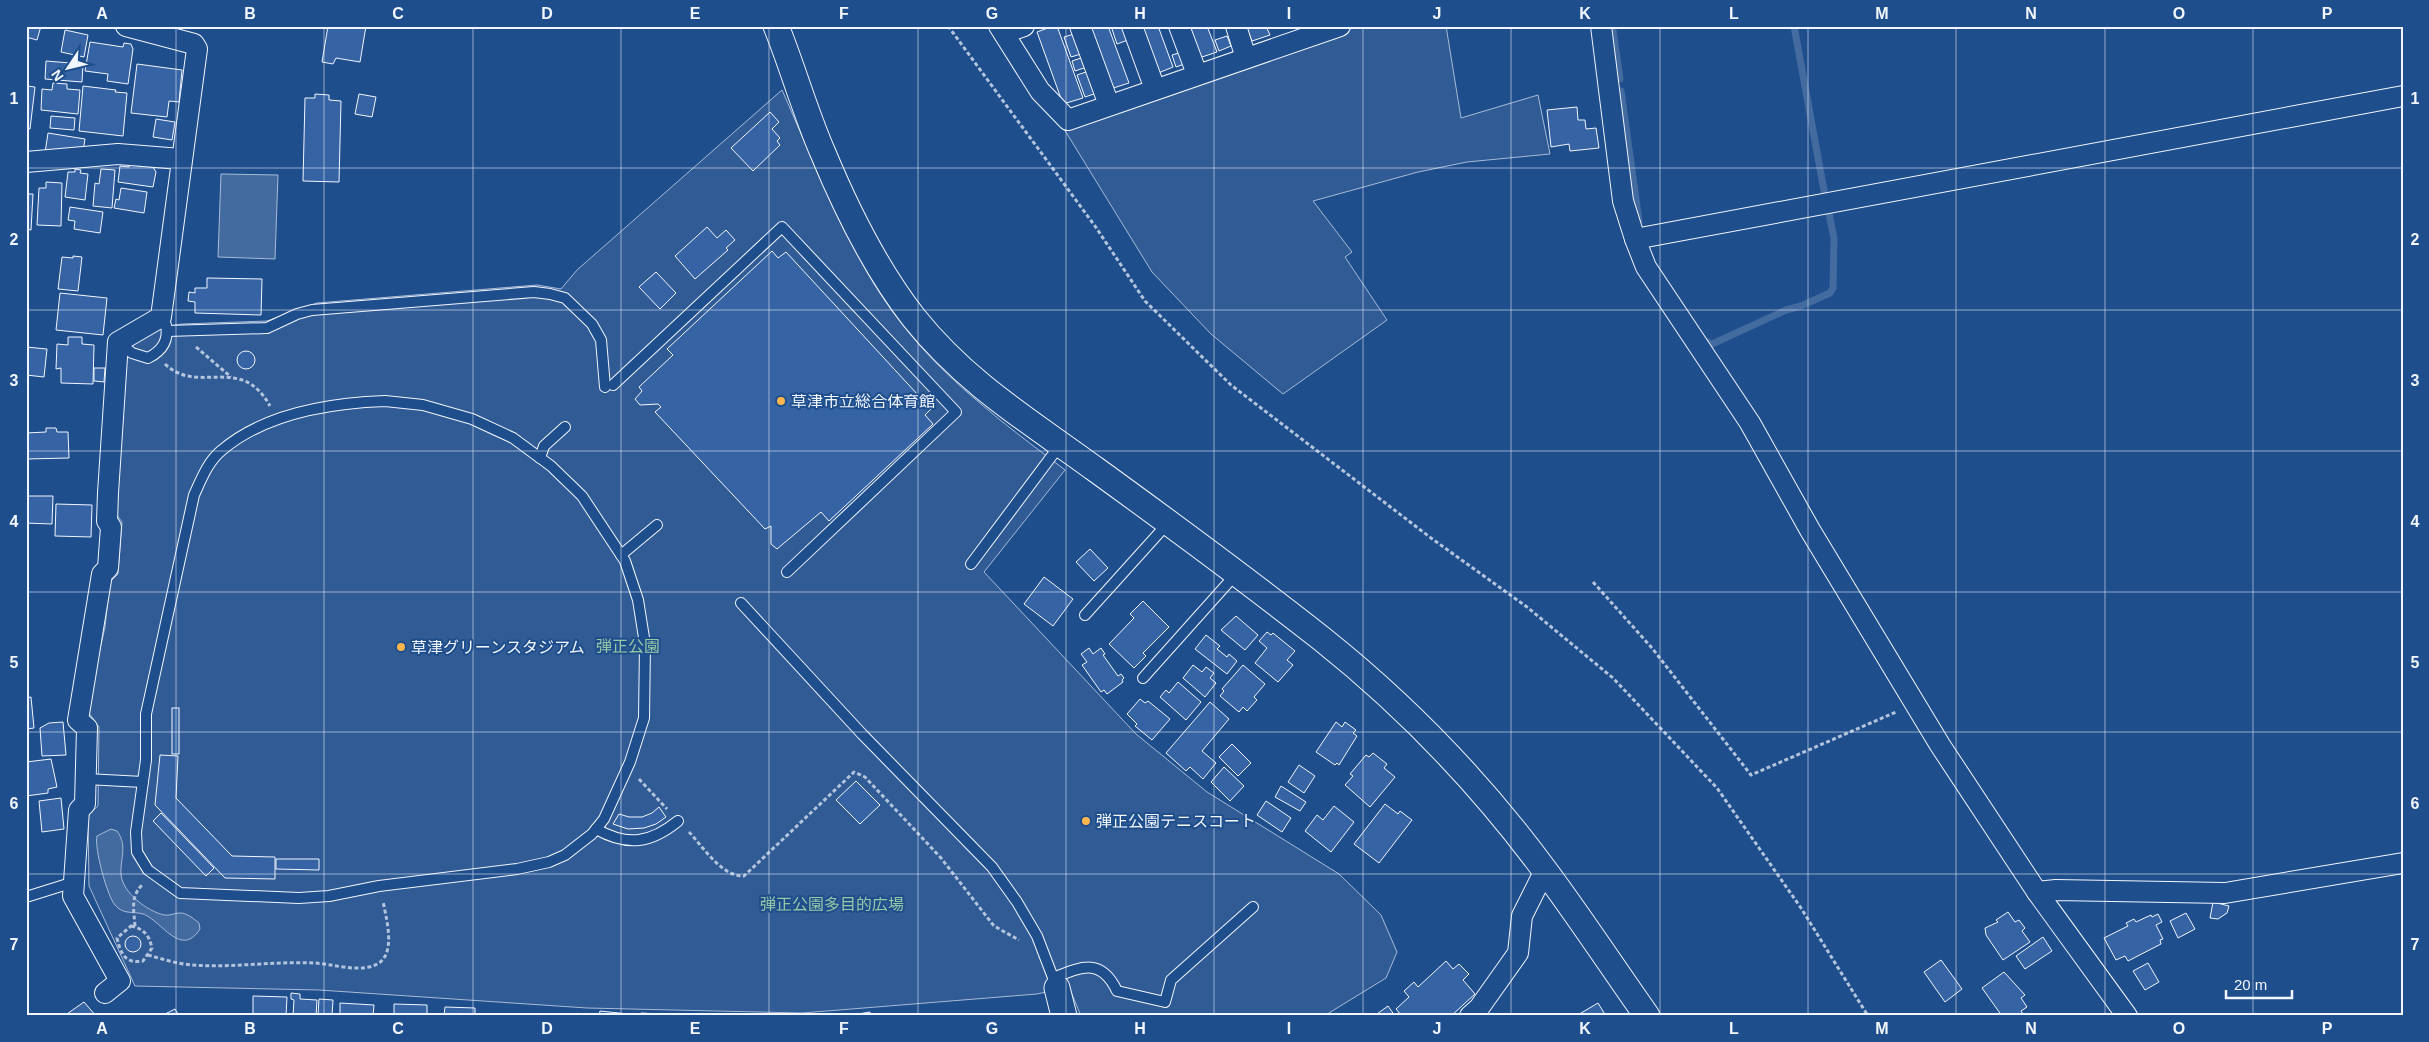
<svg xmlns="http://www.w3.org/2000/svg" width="2429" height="1042" font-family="Helvetica,'Noto Sans JP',sans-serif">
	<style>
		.green { fill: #305b95; stroke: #a8bbd7 }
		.water { fill: #446ba0; stroke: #a8bbd7 }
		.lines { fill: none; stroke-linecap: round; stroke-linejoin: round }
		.stream { stroke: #446ba0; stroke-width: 7 }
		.building { fill: #3563a3; stroke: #f2f6ff }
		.service-casing { stroke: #f2f6ff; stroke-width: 12 }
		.minor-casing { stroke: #f2f6ff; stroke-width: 22 }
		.tertiary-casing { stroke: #f2f6ff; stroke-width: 27 }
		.path { stroke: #b3c4dc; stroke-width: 3; stroke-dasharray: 4 2.5; stroke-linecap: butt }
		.service { stroke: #1f4e8c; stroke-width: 10 }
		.minor { stroke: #1f4e8c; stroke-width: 20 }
		.tertiary { stroke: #1f4e8c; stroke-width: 25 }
		.grid { fill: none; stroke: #f2f6ff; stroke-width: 1; stroke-opacity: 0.55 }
		.poi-dot { fill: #ffb74d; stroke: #1f4e8c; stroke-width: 2 }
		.labels { text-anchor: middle; stroke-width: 4; stroke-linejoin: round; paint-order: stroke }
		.poi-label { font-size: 16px; fill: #f2f6ff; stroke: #1f4e8c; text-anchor: start }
		.park-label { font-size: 16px; fill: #97c8a6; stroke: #1f4e8c }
		.neatline { fill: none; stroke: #f2f6ff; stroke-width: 2 }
		.grid-label { font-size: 16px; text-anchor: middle; font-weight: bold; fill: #f2f6ff }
	</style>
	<rect width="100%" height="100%" fill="#1f4e8c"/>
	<g class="green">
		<polygon points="1359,26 1446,26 1461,118 1538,95 1550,154 1467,162 1418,172 1313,201 1352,252 1345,257 1387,320 1283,394 1211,334 1152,272 1064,129"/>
		<path d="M782 90C814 162 846 247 892 311 939 376 1002 422 1065 470L984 572 1136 734 1207 792 1339 874 1381 915 1397 952 1386 978 1324 1016H1081L1069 987 1037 994 802 1013 587 1008 319 990 135 986 89 886 88 815 98 806 99 727 89 713 90 694 105 627 110 582 118 574 122 522 114 511 127 344 156 328 182 324 267 321 317 303 537 285 561 289 577 270Z"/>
	</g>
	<g class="water">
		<polygon points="221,174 278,175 275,259 218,257"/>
		<path d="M111 829 117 831C128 846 120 858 121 875 123 893 147 911 164 915 170 916 174 913 179 913 186 912 194 919 199 923L200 929C181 959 161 920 143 914 133 911 123 915 115 905 107 896 94 847 97 836Z"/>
	</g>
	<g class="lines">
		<g class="stream">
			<polyline points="1794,26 1825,196"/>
			<polyline points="1613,30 1620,79"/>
			<polyline points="1621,91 1639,221"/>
			<polyline points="1708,342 1710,345 1786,310 1801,306 1830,293 1833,288 1834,239 1829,213"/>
		</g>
	</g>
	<g class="building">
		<polygon points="26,26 41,26 37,40 26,37"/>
		<polygon points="328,26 366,26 360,62 336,58 333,64 322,62"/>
		<polygon points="1053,26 1057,26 1083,98 1063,104 1037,32"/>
		<polygon points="1086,26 1108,26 1129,83 1110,89"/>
		<polygon points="1111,26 1123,26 1128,40 1117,44"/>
		<polygon points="1138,26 1158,26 1173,67 1156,74"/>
		<polygon points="1187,26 1207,26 1217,52 1199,58"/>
		<polygon points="1246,26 1266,26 1270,35 1252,41"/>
		<polygon points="65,30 88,35 84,57 61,52"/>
		<polygon points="1074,34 1081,54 1071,57 1064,37"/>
		<polygon points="1227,36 1231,46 1219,51 1215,40"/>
		<polygon points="90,42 123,47 124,43 131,44 133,49 128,84 107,81 108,74 85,71"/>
		<polygon points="1182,52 1187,63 1176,67 1172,55"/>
		<polygon points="1084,57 1087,67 1075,71 1072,61"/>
		<polygon points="46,61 83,64 82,82 45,79"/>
		<polygon points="137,64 182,70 179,102 169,101 167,117 131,113"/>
		<polygon points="1089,71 1097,93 1085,97 1077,75"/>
		<polygon points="53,83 67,84 67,89 80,90 78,114 41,110 42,89 52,90"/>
		<polygon points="27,86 35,87 30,129 26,128"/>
		<polygon points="83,86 116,90 115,92 127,93 123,136 79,131"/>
		<polygon points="315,94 329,95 329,100 341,101 339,182 303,181 305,98 315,98"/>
		<polygon points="359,94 376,97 372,117 355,114"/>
		<polygon points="1577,107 1578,120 1585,120 1586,129 1596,128 1599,148 1570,151 1569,144 1551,147 1547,110"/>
		<polygon points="770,112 779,122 772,129 780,138 777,141 780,145 753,171 731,148"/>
		<polygon points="51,116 75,118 74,130 50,128"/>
		<polygon points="156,119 175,122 172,140 153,137"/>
		<polygon points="48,133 85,139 83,151 45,153"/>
		<polygon points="130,165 153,167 156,172 153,187 118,182 120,166 129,167"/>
		<polygon points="75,169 81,170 80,173 88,174 85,200 65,197 68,172 75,172"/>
		<polygon points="101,169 115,170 112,208 93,206 95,183 99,184"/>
		<polygon points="46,182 62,183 61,226 37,225 39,188 46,188"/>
		<polygon points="121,188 147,192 144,213 114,208 116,199 119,200"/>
		<polygon points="26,194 33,194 31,230 26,229"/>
		<polygon points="70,207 103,212 100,233 74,229 75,221 68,220"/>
		<polygon points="707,227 717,238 726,230 735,240 726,248 728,250 695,279 675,256"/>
		<polygon points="772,251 778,258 786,252 931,409 925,415 933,424 829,521 821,512 777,549 771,544 771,526 765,529 655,412 661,407 658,404 640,405 635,399 642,391 639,387 673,355 667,349"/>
		<polygon points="73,256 82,257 78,291 58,289 62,257 73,258"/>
		<polygon points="656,272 676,293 660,309 639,287"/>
		<polygon points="207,278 262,279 261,315 195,313 195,302 188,301 189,292 195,293 195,288 207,288"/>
		<polygon points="60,293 107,298 103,335 56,330"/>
		<polygon points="68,337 82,337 82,344 94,345 93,384 61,383 61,368 56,369 57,344 68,345"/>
		<polygon points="26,347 47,349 44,377 26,375"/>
		<circle cx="246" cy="360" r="9"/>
		<polygon points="94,368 105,368 104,382 94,381"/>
		<polygon points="46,428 56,428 57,432 68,432 69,458 26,459 26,433 46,432"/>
		<polygon points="26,496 53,496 52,524 26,523"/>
		<polygon points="56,504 92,505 91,537 55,536"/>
		<polygon points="1090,549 1108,568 1094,581 1076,562"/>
		<polygon points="1044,577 1073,599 1053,626 1024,604"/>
		<polygon points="1143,601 1169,627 1143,653 1146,656 1134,668 1109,644 1134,618 1130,614"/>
		<polygon points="1236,616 1258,635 1245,650 1221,630"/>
		<polygon points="1267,632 1271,635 1273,633 1295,651 1287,660 1293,665 1278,682 1255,663 1267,648 1259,641"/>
		<polygon points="1206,635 1220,646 1217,649 1227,657 1229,654 1237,661 1227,674 1195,649"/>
		<polygon points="1089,648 1093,654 1101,648 1105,654 1103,655 1118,676 1121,674 1124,678 1122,680 1123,682 1107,694 1104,690 1101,692 1082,665 1087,662 1081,654"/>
		<polygon points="1193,665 1202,672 1206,667 1214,673 1210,678 1216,683 1205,697 1183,678"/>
		<polygon points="1243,665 1265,684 1254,697 1257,700 1247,711 1243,707 1239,712 1220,696 1224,691 1222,689"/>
		<polygon points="1178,682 1201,702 1186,720 1160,697 1166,690 1169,693"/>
		<polygon points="31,697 34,728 26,729 26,698"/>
		<polygon points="1140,699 1145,703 1148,701 1170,719 1152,740 1135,726 1137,724 1127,714"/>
		<polygon points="1210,702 1229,719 1202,751 1216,763 1203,779 1190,767 1186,771 1166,753"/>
		<rect x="172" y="708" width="7" height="46"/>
		<polygon points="63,722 66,755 42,756 40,728 49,723"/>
		<polygon points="1336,722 1342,727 1345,722 1356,730 1353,733 1357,736 1339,765 1337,763 1335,765 1316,752"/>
		<polygon points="1232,744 1251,763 1238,776 1219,757"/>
		<polygon points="1373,753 1387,764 1384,768 1395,777 1370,807 1345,785 1353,776 1350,774 1366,755 1369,757"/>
		<polygon points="160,755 178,756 176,798 232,856 275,857 275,879 225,878 155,805"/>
		<polygon points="51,759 57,787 48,789 48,793 26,796 26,762"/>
		<polygon points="1299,765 1315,776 1304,793 1288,782"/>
		<polygon points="1224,767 1244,786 1230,801 1211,782"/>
		<polygon points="856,781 880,805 860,824 836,800"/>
		<polygon points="1281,786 1306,802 1300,811 1275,797"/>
		<polygon points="61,798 64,829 42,832 39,801"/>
		<polygon points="1266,801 1291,818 1282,832 1257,815"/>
		<polygon points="1385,804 1398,814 1400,811 1412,820 1379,863 1354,844"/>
		<polygon points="1334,806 1354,822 1331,852 1305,831 1317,815 1323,820"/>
		<polygon points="659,807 666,817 656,824 644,828 628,829 613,824 619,814 629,817 642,817 652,813"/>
		<polygon points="161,813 214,868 206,876 153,821"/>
		<polygon points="276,859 319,859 319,870 276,869"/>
		<polygon points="2213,902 2229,906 2227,913 2218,919 2210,918"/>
		<polygon points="2008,912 2015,922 2019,920 2025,928 2022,931 2030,942 2003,960 1986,935 1985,928 1998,922 1996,920"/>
		<polygon points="2186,913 2195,929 2178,938 2170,921"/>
		<polygon points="2158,914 2162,922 2156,925 2163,939 2160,940 2161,944 2128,961 2125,956 2116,960 2104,938 2128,926 2126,923 2134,919 2136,922 2151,915 2152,917"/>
		<circle cx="133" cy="944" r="8"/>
		<polygon points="2043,937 2052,951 2025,969 2016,956"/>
		<polygon points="1941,960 1962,989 1945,1002 1924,972"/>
		<polygon points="1446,961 1453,969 1459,964 1469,974 1463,980 1475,994 1451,1016 1402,1016 1396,1009 1409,997 1404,991 1414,982 1418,987"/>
		<polygon points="2148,963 2159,982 2145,990 2133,971"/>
		<polygon points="2004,972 2025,995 2021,998 2027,1007 2021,1011 2023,1014 2021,1016 2002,1016 1982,988"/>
		<polygon points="291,993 300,994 300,999 317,1000 316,1016 293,1016 294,1000 291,999"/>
		<polygon points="253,996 287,997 286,1016 253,1016"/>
		<polygon points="319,999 333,1000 332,1016 318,1015"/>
		<polygon points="84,1002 96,1016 64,1016"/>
		<polygon points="340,1003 374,1005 373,1016 340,1016"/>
		<polygon points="1598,1003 1606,1016 1576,1016"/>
		<polygon points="394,1004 427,1005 427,1016 394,1016"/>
		<polygon points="1388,1006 1395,1016 1374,1016"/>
		<polygon points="445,1007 475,1008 475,1016 444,1016"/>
		<polygon points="175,1009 179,1016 161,1016"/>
		<polygon points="600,1011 638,1015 638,1016 599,1016"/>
		<polygon points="870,1012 871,1016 852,1016 852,1015"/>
		<polygon points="641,1013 677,1015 677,1016 641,1016"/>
	</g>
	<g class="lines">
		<defs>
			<g id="service">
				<polyline points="167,331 267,328 297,314 312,310 534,292 550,294 565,298 592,324 601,340 605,387"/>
				<path d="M118 342 132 353 148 358C162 351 169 341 166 325"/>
				<polyline points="613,385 782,227 956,412 787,572"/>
				<path d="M385 401 423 405 472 419 513 438 551 466 582 496 625 561 638 600 645 644 644 718 630 762 604 819 592 834 565 855 549 862 517 869 379 886 329 896 299 898 180 893 148 870 137 852 136 832 146 760V714L194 495C201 480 208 461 222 450 266 413 329 403 385 401Z"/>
				<polyline points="540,458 544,446 565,427"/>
				<polyline points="621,555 657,525"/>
				<polyline points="971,564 1060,445"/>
				<polyline points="741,603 862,734 992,867 1017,902 1037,936 1057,988"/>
				<polyline points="1085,615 1168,523"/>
				<polyline points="1143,678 1236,574"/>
				<polyline points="86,779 143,782"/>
				<path d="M596 829C628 847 651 843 678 821"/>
				<polyline points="26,897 74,882"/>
				<path d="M1053 978C1081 967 1101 957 1117 991L1165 1002 1171 980 1253 907"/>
			</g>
			<g id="minor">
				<polyline points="999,26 1040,91 1068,120 1340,26"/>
				<polyline points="1080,26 1109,105"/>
				<polyline points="1132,26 1155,89"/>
				<polyline points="1179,26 1197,74"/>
				<polyline points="1236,26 1246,58"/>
				<polyline points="1601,26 1623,201 1635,239 1646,267 1750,423 1810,530 1940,745 2037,892 2127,1016"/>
				<polyline points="1004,33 1024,26"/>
				<polyline points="26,162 118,154 181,159"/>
				<polyline points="1635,239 2403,96"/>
				<polyline points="2037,892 2056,890 2225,893 2403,863"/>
				<polyline points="105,993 120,981 73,896 79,810 85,804 87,728 78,720 102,574 108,568 111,527 107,521 108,493 118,342 161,317 197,49 194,44 126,26"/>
				<polyline points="1470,1016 1479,1008 1518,953 1522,916 1545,870"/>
			</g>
			<g id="tertiary">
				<path d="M776 26C793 68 805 112 823 153 847 211 875 268 914 318 967 384 1028 420 1095 469 1171 524 1247 580 1322 639 1406 706 1482 785 1546 872 1581 919 1613 968 1647 1016"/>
				<polyline points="1057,988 1064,1016"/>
			</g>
		</defs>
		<use href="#service" class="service-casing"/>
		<use href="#minor" class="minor-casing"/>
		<use href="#tertiary" class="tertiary-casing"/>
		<g class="path">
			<polyline points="948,26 1095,226 1145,301 1194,349 1231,385 1431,538 1527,607 1613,678 1717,788 1801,908 1868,1016"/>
			<polyline points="196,347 231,377"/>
			<path d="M165 364C198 396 241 353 270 406"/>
			<polyline points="1593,582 1652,648 1751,775 1896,712"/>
			<polyline points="639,779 667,809"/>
			<path d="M689 832C703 847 722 877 744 876L854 772 865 777 941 858 994 926 1019 940"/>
			<path d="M131 926C144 929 149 935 152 948L143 961C126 964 121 955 117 938Z"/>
			<path d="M135 926C134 911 130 897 142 885"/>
			<path d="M148 955C162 959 178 964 192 965 233 968 274 961 315 963 333 964 362 974 379 963 396 951 386 918 383 901"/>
		</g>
		<use href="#service" class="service"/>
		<use href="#minor" class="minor"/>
		<use href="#tertiary" class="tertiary"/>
	</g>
	<path class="grid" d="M176 26V1016M324 26V1016M473 26V1016M621 26V1016M769 26V1016M918 26V1016M1066 26V1016M1214 26V1016M1363 26V1016M1511 26V1016M1660 26V1016M1808 26V1016M1956 26V1016M2105 26V1016M2253 26V1016M26 168H2403M26 310H2403M26 451H2403M26 592H2403M26 732H2403M26 874H2403"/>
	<g class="poi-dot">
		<circle cx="781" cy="401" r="5"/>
		<circle cx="401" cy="647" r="5"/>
		<circle cx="1086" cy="821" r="5"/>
	</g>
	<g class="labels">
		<g class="poi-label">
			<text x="791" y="407">草津市立総合体育館</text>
			<text x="411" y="653">草津グリーンスタジアム</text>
			<text x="1096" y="827">弾正公園テニスコート</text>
		</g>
		<g class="park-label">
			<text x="628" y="652">弾正公園</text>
			<text x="832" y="910">弾正公園多目的広場</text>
		</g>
	</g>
	<rect width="2429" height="1042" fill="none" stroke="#1f4e8c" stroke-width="55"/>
	<g transform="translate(68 68) rotate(235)" stroke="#1f4e8c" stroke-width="4" paint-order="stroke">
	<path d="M0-4L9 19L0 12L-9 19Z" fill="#f2f6ff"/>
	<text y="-8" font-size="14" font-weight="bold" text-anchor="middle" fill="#f2f6ff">N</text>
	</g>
	<path d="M2226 990v8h66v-8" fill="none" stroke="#f2f6ff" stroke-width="2.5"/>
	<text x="2234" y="990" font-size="15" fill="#f2f6ff" stroke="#1f4e8c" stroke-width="4" paint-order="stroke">20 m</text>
	<rect x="28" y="28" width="2374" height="986" class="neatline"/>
	<g class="grid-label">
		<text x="102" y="19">A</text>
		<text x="250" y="19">B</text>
		<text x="398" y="19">C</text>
		<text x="547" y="19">D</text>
		<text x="695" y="19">E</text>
		<text x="844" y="19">F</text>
		<text x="992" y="19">G</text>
		<text x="1140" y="19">H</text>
		<text x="1289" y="19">I</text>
		<text x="1437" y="19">J</text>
		<text x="1585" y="19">K</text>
		<text x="1734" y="19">L</text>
		<text x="1882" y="19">M</text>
		<text x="2031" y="19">N</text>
		<text x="2179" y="19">O</text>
		<text x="2327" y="19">P</text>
		<text x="14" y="104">1</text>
		<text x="2415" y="104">1</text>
		<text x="14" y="245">2</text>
		<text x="2415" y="245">2</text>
		<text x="14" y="386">3</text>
		<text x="2415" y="386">3</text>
		<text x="14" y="527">4</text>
		<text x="2415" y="527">4</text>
		<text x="14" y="668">5</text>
		<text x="2415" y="668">5</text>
		<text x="14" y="809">6</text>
		<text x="2415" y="809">6</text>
		<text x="14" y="950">7</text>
		<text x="2415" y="950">7</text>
		<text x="102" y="1034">A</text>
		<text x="250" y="1034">B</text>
		<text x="398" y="1034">C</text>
		<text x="547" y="1034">D</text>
		<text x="695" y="1034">E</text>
		<text x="844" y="1034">F</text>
		<text x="992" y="1034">G</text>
		<text x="1140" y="1034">H</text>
		<text x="1289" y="1034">I</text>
		<text x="1437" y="1034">J</text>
		<text x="1585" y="1034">K</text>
		<text x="1734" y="1034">L</text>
		<text x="1882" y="1034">M</text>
		<text x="2031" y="1034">N</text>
		<text x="2179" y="1034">O</text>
		<text x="2327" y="1034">P</text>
	</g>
</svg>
